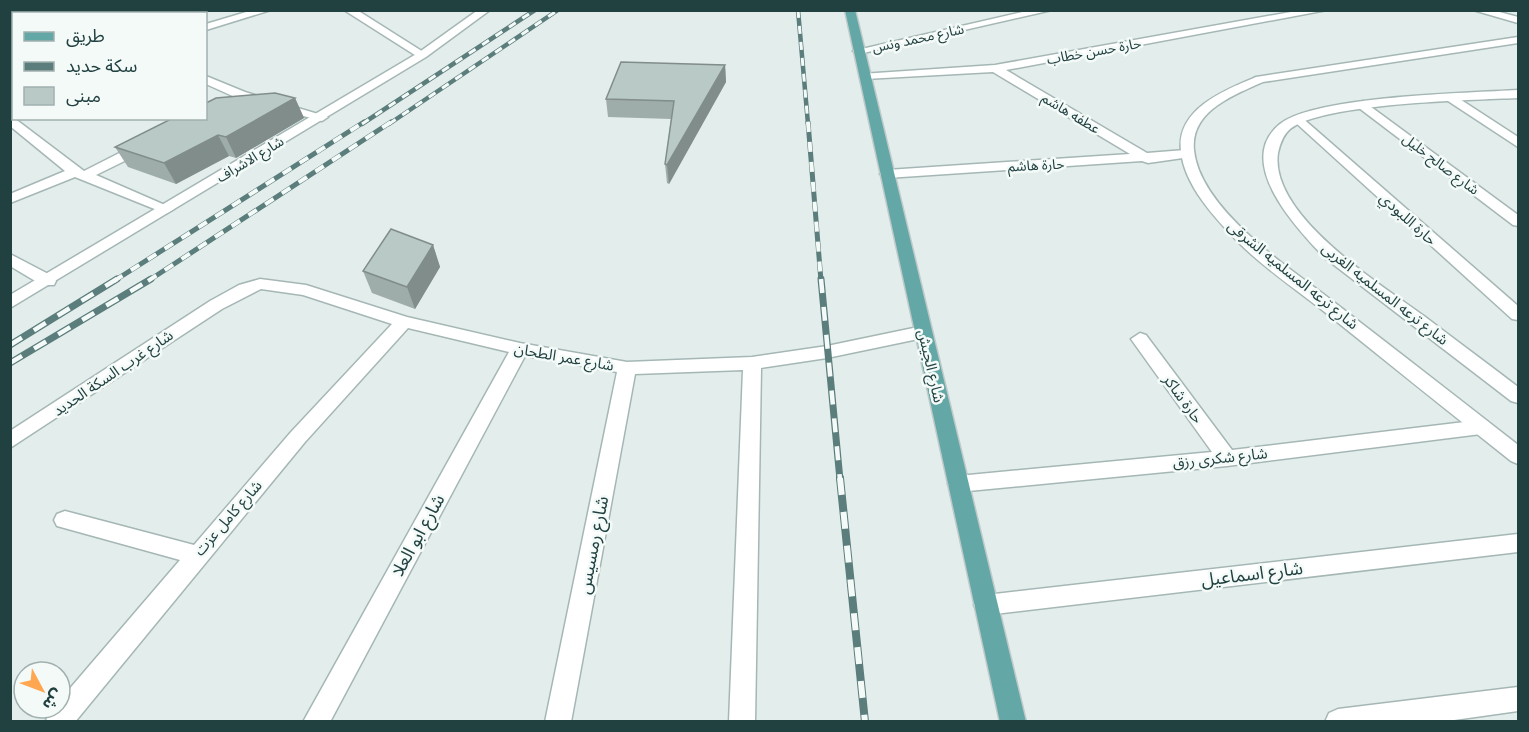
<svg xmlns="http://www.w3.org/2000/svg" width="1529" height="732" font-family="'Fira Sans Condensed','Noto Sans Arabic',sans-serif">
	<style>
		.lines { fill: none; stroke-linecap: round; stroke-linejoin: round }
		.minor-casing { stroke: #a5b7b5; stroke-width: 3 }
		.tertiary-casing { stroke: #a5b7b5; stroke-width: 3 }
		.primary-casing { stroke: #c1caca; stroke-width: 3 }
		.minor { fill: #fff; fill-rule: evenodd }
		.tertiary { fill: #fff; fill-rule: evenodd }
		.primary { fill: #63a8a7; fill-rule: evenodd }
		.rail-far3-casing { stroke: #5b7d7c; stroke-width: 4.5 }
		.rail-far2-casing { stroke: #5b7d7c; stroke-width: 5 }
		.rail-far1-casing { stroke: #5b7d7c; stroke-width: 7 }
		.rail-casing { stroke: #5b7d7c; stroke-width: 8 }
		.rail-far3 { stroke: #f4faf8; stroke-width: 3; stroke-dasharray: 8; stroke-linecap: butt }
		.rail-far2 { stroke: #f4faf8; stroke-width: 4; stroke-dasharray: 10; stroke-linecap: butt }
		.rail-far1 { stroke: #f4faf8; stroke-width: 4.5; stroke-dasharray: 14; stroke-linecap: butt }
		.rail { stroke: #f4faf8; stroke-width: 6; stroke-dasharray: 17; stroke-linecap: butt }
		.wall { fill: #9eadaa }
		.shaded-wall { fill: #818d8b }
		.building { fill: #b8c9c6; stroke: #818d8b; stroke-width: 1.5 }
		.labels { text-anchor: middle; stroke-width: 5; stroke-linejoin: round; paint-order: stroke }
		.far-street-label { font-size: 14px; fill: #214141; stroke: #f4faf8 }
		.street-label { font-size: 15px; fill: #214141; stroke: #f4faf8 }
		.near-street-label { font-size: 18px; fill: #214141; stroke: #f4faf8 }
	</style>
	<rect width="100%" height="100%" fill="#e3eeec"/>
	<g class="lines">
		<defs>
			<g id="minor">
				<polygon points="74,10 91,10 86,14 69,14"/>
				<polygon points="253,10 271,10 206,30 206,24"/>
				<polygon points="344,10 357,10 428,55 418,57"/>
				<polygon points="1031,10 1052,10 859,54 853,51"/>
				<polygon points="1302,10 1327,10 1006,70 1147,153 1185,150 1192,154 1190,157 1148,163 1142,161 887,178 880,174 887,170 1130,154 993,72 865,79 861,78 861,74 995,65"/>
				<polygon points="1473,10 1492,10 1518,17 1518,23"/>
				<rect x="10" y="26" width="4" height="6"/>
				<polygon points="206,76 245,92 328,117 322,121 237,98 206,84"/>
				<rect x="10" y="80" width="4" height="7"/>
				<polygon points="1452,94 1518,137 1518,147 1448,101 1448,95"/>
				<polygon points="1363,101 1518,215 1518,226 1513,225 1359,108 1357,105"/>
				<polygon points="10,115 84,171 139,143 149,143 149,149 96,175 174,209 167,213 162,212 75,177 10,203 10,194 65,171 10,126"/>
				<polygon points="1300,116 1518,306 1518,320 1512,319 1296,123 1294,120"/>
				<polygon points="10,254 54,277 56,281 54,285 42,285 10,266"/>
				<polygon points="260,279 306,285 407,317 520,343 627,362 752,357 827,346 923,326 932,332 923,338 827,358 761,368 755,722 729,722 743,370 635,374 571,722 545,722 617,372 525,356 330,722 303,722 509,352 408,328 305,442 75,722 45,722 53,708 60,708 60,700 180,560 57,526 54,520 57,514 65,511 194,545 291,432 392,324 303,295 261,289 222,309 10,448 10,431 210,301 239,285"/>
				<polygon points="1140,333 1146,335 1232,450 1481,420 1488,422 1491,427 1488,432 1481,434 1227,466 958,492 951,490 948,484 951,478 958,476 1212,452 1131,339"/>
				<polygon points="1518,534 1518,552 986,615 978,612 974,605 978,598 986,595"/>
				<polygon points="1518,687 1518,711 1440,722 1325,722 1329,713 1338,709"/>
			</g>
			<g id="tertiary">
				<polygon points="478,10 490,10 426,57 10,308 10,295 418,53"/>
				<path d="M1518 37V43L1263 82C1234 95 1190 111 1194 150 1197 183 1227 215 1250 236 1277 262 1310 283 1339 306 1399 352 1459 399 1518 445V464L1511 461C1449 412 1388 363 1326 313 1297 290 1264 268 1238 242 1215 218 1184 185 1181 151 1176 109 1225 90 1256 77Z"/>
				<path d="M1518 90V98C1472 100 1322 103 1290 129 1283 135 1280 144 1278 153 1269 215 1380 284 1424 316 1455 340 1487 363 1518 387V403L1511 401 1325 258C1298 230 1233 162 1280 124 1315 96 1469 93 1518 90Z"/>
			</g>
			<polygon id="primary" points="845,10 855,10 1026,722 1000,722"/>
		</defs>
		<use href="#minor" class="minor-casing"/>
		<use href="#tertiary" class="tertiary-casing"/>
		<use href="#primary" class="primary-casing"/>
		<use href="#minor" class="minor"/>
		<use href="#tertiary" class="tertiary"/>
		<use href="#primary" class="primary"/>
		<defs>
			<g id="rail-far3">
				<polyline points="798,10 808,124"/>
				<polyline points="362,124 535,10"/>
				<polyline points="389,124 558,10"/>
			</g>
			<g id="rail-far2">
				<polyline points="808,122 821,281"/>
				<polyline points="114,281 364,122"/>
				<polyline points="148,281 391,122"/>
			</g>
			<g id="rail-far1">
				<polyline points="821,279 840,480"/>
				<polyline points="10,345 117,279"/>
				<polyline points="10,363 151,279"/>
			</g>
			<polyline id="rail" points="840,478 865,722"/>
		</defs>
		<use href="#rail-far3" class="rail-far3-casing"/>
		<use href="#rail-far2" class="rail-far2-casing"/>
		<use href="#rail-far1" class="rail-far1-casing"/>
		<use href="#rail" class="rail-casing"/>
		<use href="#rail-far3" class="rail-far3"/>
		<use href="#rail-far2" class="rail-far2"/>
		<use href="#rail-far1" class="rail-far1"/>
		<use href="#rail" class="rail"/>
	</g>
	<g class="wall">
		<polygon points="725,65 726,82 669,184 667,183 665,164 671,119 608,117 606,99"/>
		<polygon points="295,98 304,118 236,158 229,156 176,184 128,167 115,147"/>
		<polygon points="433,245 440,267 415,309 372,293 363,271"/>
	</g>
	<g class="shaded-wall">
		<polygon points="725,65 726,82 669,184 667,165"/>
		<polygon points="295,98 304,118 236,158 226,137"/>
		<polygon points="218,135 229,156 176,184 164,163"/>
		<polygon points="433,245 440,267 415,309 407,287"/>
	</g>
	<g class="building">
		<polygon points="621,62 725,65 667,165 665,164 674,101 606,99"/>
		<polygon points="275,93 295,98 226,137 218,135 164,163 115,147 173,118 206,118 206,103 216,98"/>
		<polygon points="391,229 433,245 407,287 363,271"/>
	</g>
	<g class="labels">
		<g class="far-street-label">
			<text transform="translate(918 38) rotate(-12)" y="5">شارع محمد ونس</text>
			<text transform="translate(1094 51) rotate(-10)" y="5">حارة حسن خطاب</text>
			<text transform="translate(1071 113) rotate(31)" y="5">عطفه هاشم</text>
			<text transform="translate(250 159) rotate(-31)" y="5">شارع الاشراف</text>
			<text transform="translate(1441 164) rotate(37)" y="5">شارع صالح خليل</text>
			<text transform="translate(1036 165) rotate(-3)" y="5">حارة هاشم</text>
		</g>
		<g class="street-label">
			<text transform="translate(1408 219) rotate(42)" y="5">حارة اللبودي</text>
			<text transform="translate(1293 275) rotate(39)" y="5">شارع ترعه المسلميه الشرقى</text>
			<text transform="translate(1385 294) rotate(38)" y="5">شارع ترعه المسلميه الغربى</text>
			<text transform="translate(564 357) rotate(10)" y="5">شارع عمر الطحان</text>
			<text transform="translate(931 366) rotate(77)" y="5">شارع الجيش</text>
			<text transform="translate(113 373) rotate(-34)" y="5">شارع غرب السكة الحديد</text>
			<text transform="translate(1183 399) rotate(54)" y="5">حارة شاكر</text>
			<text transform="translate(1220 458) rotate(-6)" y="5">شارع شكرى رزق</text>
			<text transform="translate(228 518) rotate(-49)" y="5">شارع كامل عزت</text>
		</g>
		<g class="near-street-label">
			<text transform="translate(418 535) rotate(-61)" y="6">شارع ابو العلا</text>
			<text transform="translate(593 545) rotate(-79)" y="6">شارع رمسيس</text>
			<text transform="translate(1252 574) rotate(-7)" y="6">شارع اسماعيل</text>
		</g>
	</g>
	<rect width="1529" height="732" fill="none" stroke="#214141" stroke-width="24"/>
	<rect x="12" y="12" width="195" height="108" fill="#f4faf8" stroke="#a0b0af" stroke-width="1.5"/>
	<rect x="24" y="32" width="30" height="9" fill="#63a8a7" stroke="#a0b0af" stroke-width="1.5"/>
	<text x="66" y="42" font-size="18" fill="#214141">طريق</text>
	<rect x="24" y="62" width="30" height="9" fill="#5b7d7c" stroke="#a0b0af" stroke-width="1.5"/>
	<text x="66" y="72" font-size="18" fill="#214141">سكة حديد</text>
	<rect x="24" y="87" width="30" height="18" fill="#b8c9c6" stroke="#a0b0af" stroke-width="1.5"/>
	<text x="66" y="102" font-size="18" fill="#214141">مبنى</text>
	<g transform="translate(42 690) rotate(131)"><circle r="28" fill="#f4faf8" stroke="#a0b0af" stroke-width="1.5"/>
	<path d="M0-4.5L10 22L0 15L-10 22Z" fill="#ffa750"/>
	<text y="-9" font-size="16" font-weight="bold" text-anchor="middle" fill="#214141">ش</text>
	</g>
</svg>
